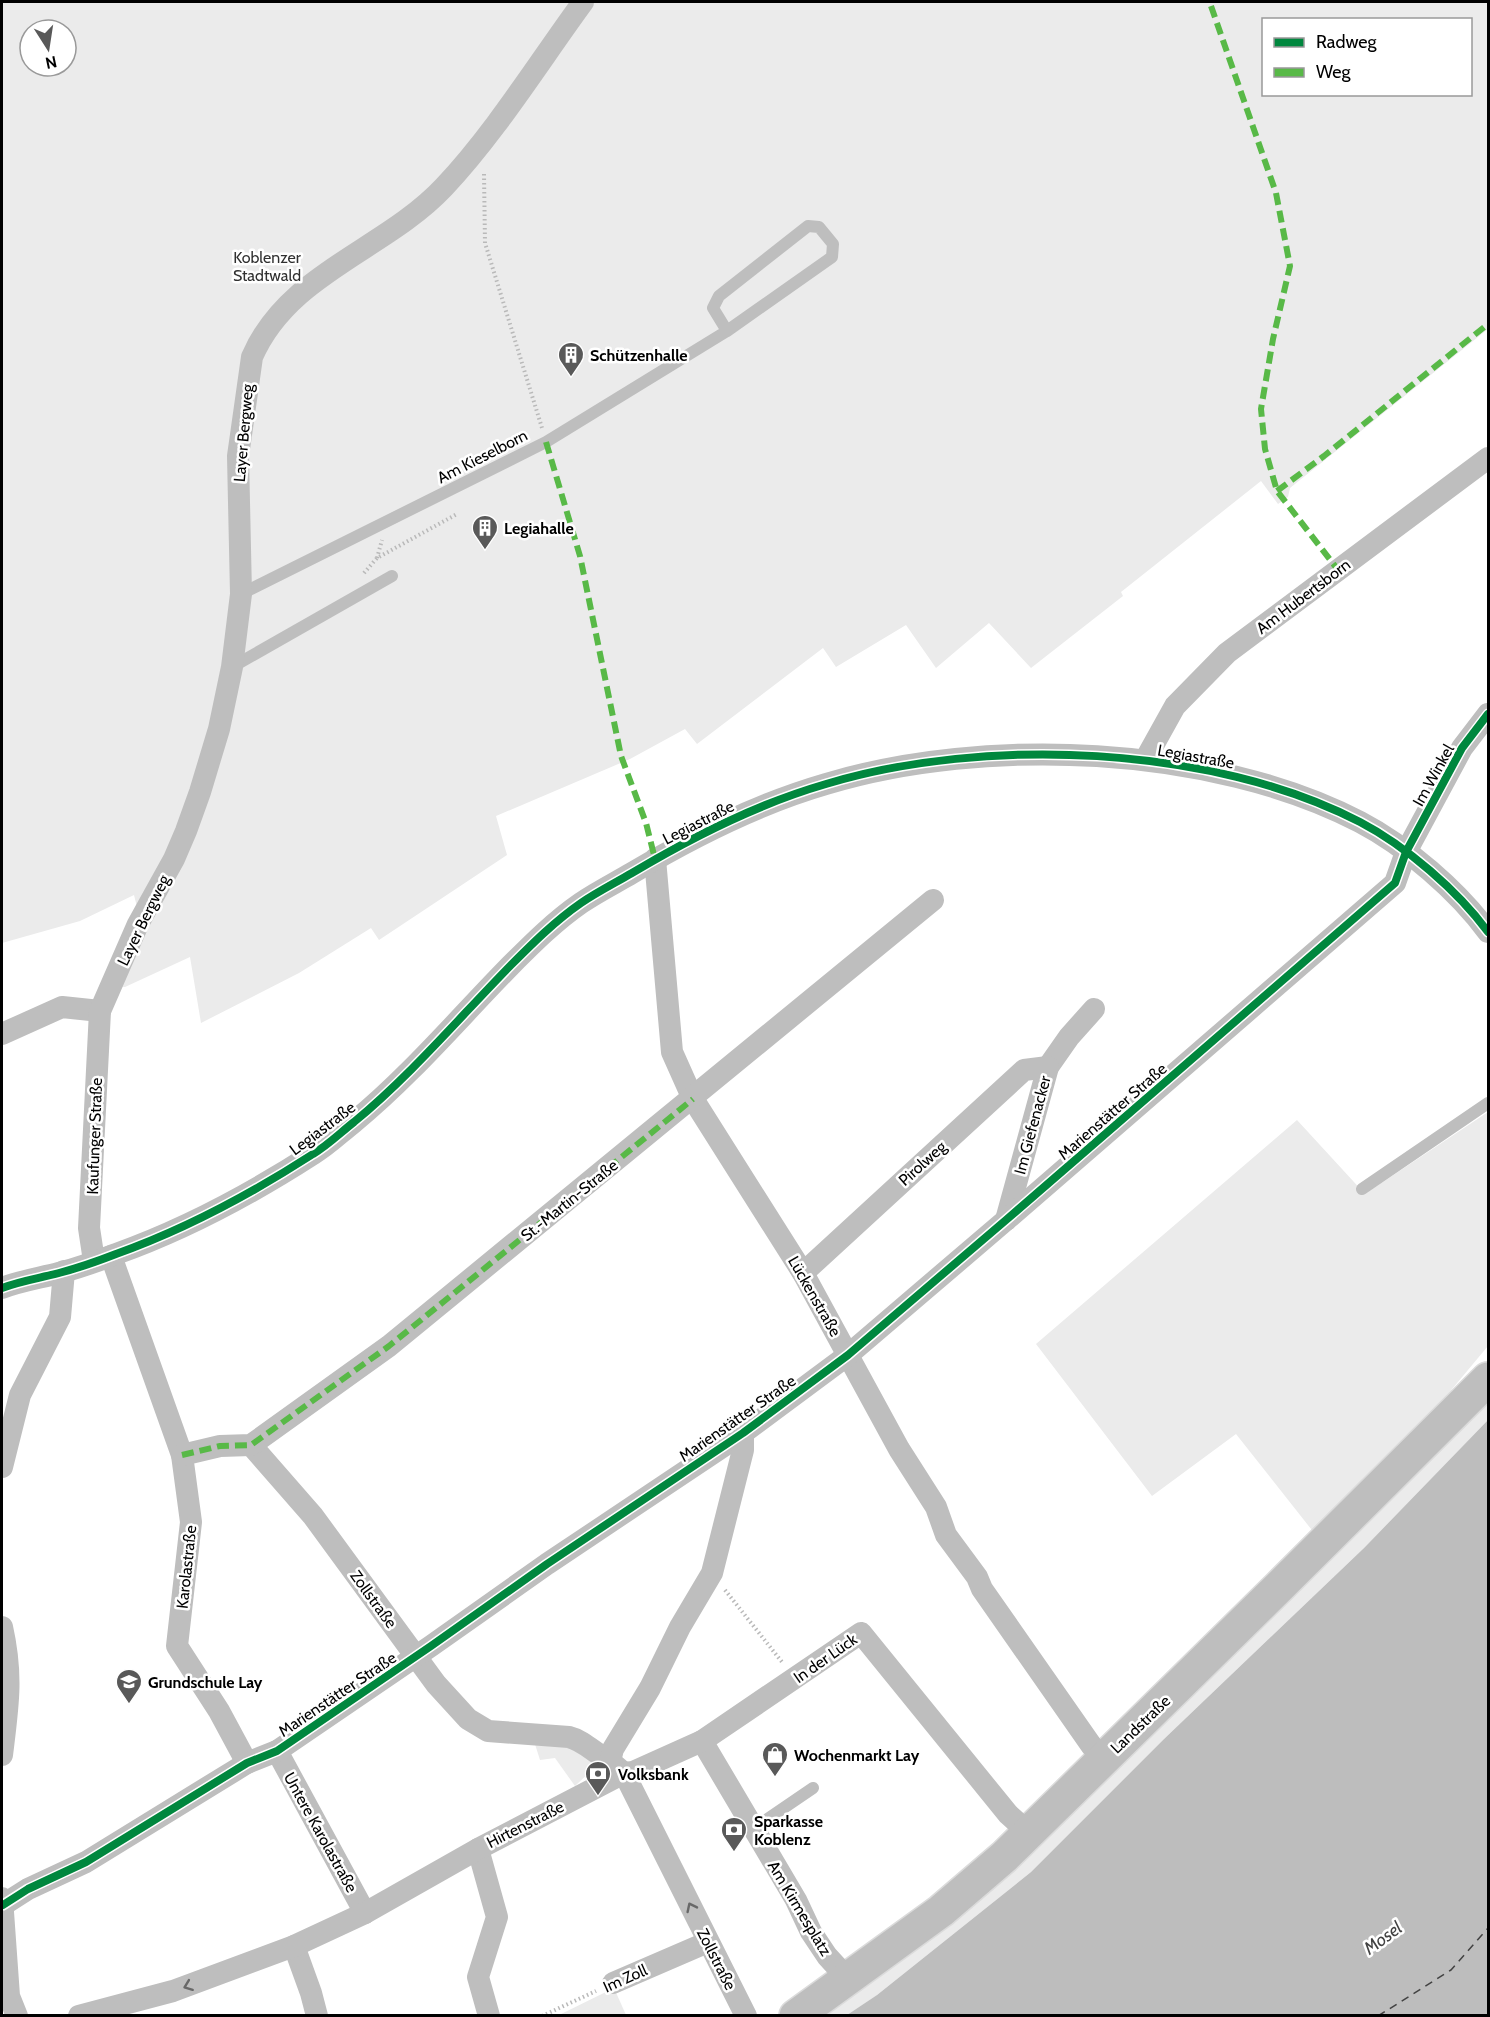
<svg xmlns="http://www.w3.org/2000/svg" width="1490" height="2017" font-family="Cabin,sans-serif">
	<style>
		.green { fill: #ebebeb; fill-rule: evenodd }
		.water { fill: #bdbdbd }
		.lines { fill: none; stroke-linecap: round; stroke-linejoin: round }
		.ferry { stroke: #424242; stroke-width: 1.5; stroke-dasharray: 8 6; stroke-linecap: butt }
		.primary-casing { stroke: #dbdbdb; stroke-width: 36 }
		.path { stroke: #b9b9b9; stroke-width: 4; stroke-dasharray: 1.5 3; stroke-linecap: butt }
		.service { stroke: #bebebe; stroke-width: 12 }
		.minor { stroke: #bebebe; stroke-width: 22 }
		.primary { stroke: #bebebe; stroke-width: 33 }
		.quiet { stroke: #58b947; stroke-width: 6; stroke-dasharray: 12 6; stroke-linecap: butt }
		.cycleway-casing { stroke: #fff; stroke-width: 11 }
		.cycleway { stroke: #00873e; stroke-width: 8 }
		.oneway { stroke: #686868 }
		.labels { text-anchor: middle; stroke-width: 5; stroke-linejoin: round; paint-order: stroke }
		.park-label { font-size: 16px; fill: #313131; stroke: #fff }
		.poi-label { font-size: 16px; font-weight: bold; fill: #000; stroke: #fff; text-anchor: start }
		.street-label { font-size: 16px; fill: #000; stroke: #fff }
		.water-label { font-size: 18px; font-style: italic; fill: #424242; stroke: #fff }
	</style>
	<rect width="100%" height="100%" fill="#fff"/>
	<g class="green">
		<path d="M2 2H1488V329L1290 488 1288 497 1278 504 1261 481 1121 592 1123 596 1031 668 989 623 936 668 906 625 836 667 823 648 697 744 685 729 630 759 496 816 507 855 379 940 371 928 299 973 201 1023 190 957 125 987 102 985 137 907 134 895 80 921 2 943ZM1264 20H1470V94H1264ZM30 30H66V66H30Z"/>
		<polygon points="1488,1112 1488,1346 1407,1443 1315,1534 1236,1434 1152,1496 1036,1344 1297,1120 1365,1194"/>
		<polygon points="1488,1395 1488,1420 1364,1548 1164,1739 1031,1872 877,1995 847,2015 816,2016"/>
		<polygon points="534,1741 569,1742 594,1761 593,1769 575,1786 555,1758 540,1760"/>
		<polygon points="614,1988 626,2015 557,2016"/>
	</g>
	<polygon class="water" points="1488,1420 1488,2015 847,2015 877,1995 1031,1872 1164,1739 1364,1548"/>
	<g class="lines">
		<polyline class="ferry" points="1378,2016 1451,1970 1488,1928"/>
		<defs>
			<polyline id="primary" points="796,2016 941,1911 1004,1857 1279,1587 1488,1379"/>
		</defs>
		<use href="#primary" class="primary-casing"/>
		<g class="path">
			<polyline points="484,174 485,243 542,428"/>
			<polyline points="377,558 382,540"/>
			<polyline points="364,573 377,558 457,514"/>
			<polyline points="725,1590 782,1662"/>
			<polyline points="542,2016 596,1991"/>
		</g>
		<g class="service">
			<polyline points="241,594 546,442 727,331 832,257 833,244 819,227 808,226 719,296 713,308 727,331"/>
			<polyline points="232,667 392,576"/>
			<polyline points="1362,1189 1488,1103"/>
			<polyline points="753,1829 813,1788"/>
		</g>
		<g class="minor">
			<polyline points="1145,760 1175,706 1227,653 1488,458"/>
			<polyline points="655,859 672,1052 693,1099 803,1273 899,1449 936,1507 946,1535 977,1577 982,1589 1091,1745 1104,1760"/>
			<polyline points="2,1034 62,1007 100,1011"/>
			<polyline points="1006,1220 1048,1067 1069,1037 1094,1009"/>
			<polyline points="111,1256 182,1455 191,1522 177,1646 219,1711 247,1763"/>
			<path d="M94 1261 89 1228 100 1011 138 924 174 859 186 831 200 792 219 729 232 667 241 594 238 456 252 357C288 273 385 250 444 187 495 133 539 62 583 2"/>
			<polyline points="803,1273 1024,1070 1048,1067"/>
			<path d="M2 1288C20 1281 40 1278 59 1273 78 1268 98 1261 116 1254 186 1229 251 1194 313 1154 328 1145 340 1133 354 1122 411 1075 459 1018 511 965 533 943 555 921 581 903 597 892 615 883 632 873 694 836 757 804 826 784 985 736 1212 745 1360 822 1406 846 1458 891 1488 932"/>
			<path d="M251 1445 313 1516 436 1684 468 1719 488 1731 569 1737C585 1741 595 1754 610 1761"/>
			<polyline points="182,1455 220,1446 251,1445 389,1346 933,900"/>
			<polyline points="2,1467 20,1395 60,1317 64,1271"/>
			<path d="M2 1627C13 1676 8 1706 2 1755"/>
			<polyline points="702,1741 796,1900 811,1932 827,1956 848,1979"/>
			<polyline points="277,1751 365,1913"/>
			<polyline points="478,1849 497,1917 478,1977 489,2016"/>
			<polyline points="2,1898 9,1996 17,2016"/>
			<polyline points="3,1905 28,1889 86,1862 247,1763 277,1751 431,1646 547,1564 743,1433 848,1355 1006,1220 1395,883 1406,852 1462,748 1488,714"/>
			<polyline points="294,1946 311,1993 317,2016"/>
			<polyline points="613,1983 708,1942"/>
			<polyline points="79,2016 173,1991 294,1946 365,1913 478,1849 624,1773 610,1761 613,1749 650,1688 680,1627 712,1573 743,1450 743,1433"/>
			<polyline points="746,2016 624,1773 633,1772 702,1741 861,1633 1008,1814 1029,1833"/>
		</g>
		<use href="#primary" class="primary"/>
		<g class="quiet">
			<polyline points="1211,6 1276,193 1290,266 1273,339 1261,409 1265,449 1277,491 1338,570"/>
			<polyline points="546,442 580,556 621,756 646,823 655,859"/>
			<polyline points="1277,491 1324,456 1488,324"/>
			<polyline points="182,1455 220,1446 251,1445 389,1346 693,1099"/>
		</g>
		<defs>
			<g id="cycleway">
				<path d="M2 1288C20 1281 40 1278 59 1273 78 1268 98 1261 116 1254 186 1229 251 1194 313 1154 328 1145 340 1133 354 1122 411 1075 459 1018 511 965 533 943 555 921 581 903 597 892 615 883 632 873 694 836 757 804 826 784 985 736 1212 745 1360 822 1406 846 1458 891 1488 932"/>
				<polyline points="3,1905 28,1889 86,1862 247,1763 277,1751 431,1646 547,1564 743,1433 848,1355 1006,1220 1395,883 1406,852 1462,748 1488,714"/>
			</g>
		</defs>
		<use href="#cycleway" class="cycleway-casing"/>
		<use href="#cycleway" class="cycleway"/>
	</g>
	<defs><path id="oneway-chevron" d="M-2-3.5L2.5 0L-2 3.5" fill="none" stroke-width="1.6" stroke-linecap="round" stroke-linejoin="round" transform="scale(1.5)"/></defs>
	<g class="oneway">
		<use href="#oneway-chevron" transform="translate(691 1907) rotate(-116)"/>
		<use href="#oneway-chevron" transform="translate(188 1986) rotate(159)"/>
	</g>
	<defs>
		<symbol id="building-pin" viewBox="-11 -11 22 30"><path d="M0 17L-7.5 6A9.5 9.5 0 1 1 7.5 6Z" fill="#595959" stroke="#fff"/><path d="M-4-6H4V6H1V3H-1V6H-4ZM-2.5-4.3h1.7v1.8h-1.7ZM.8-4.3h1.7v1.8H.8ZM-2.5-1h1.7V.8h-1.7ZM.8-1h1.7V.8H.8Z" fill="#fff"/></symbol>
		<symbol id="school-pin" viewBox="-11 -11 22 30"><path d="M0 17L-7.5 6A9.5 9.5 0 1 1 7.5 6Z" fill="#595959" stroke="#fff"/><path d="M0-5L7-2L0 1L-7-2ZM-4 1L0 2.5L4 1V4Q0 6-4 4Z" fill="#fff"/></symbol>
		<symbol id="shop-pin" viewBox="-11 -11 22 30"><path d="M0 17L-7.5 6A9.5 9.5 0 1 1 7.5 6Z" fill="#595959" stroke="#fff"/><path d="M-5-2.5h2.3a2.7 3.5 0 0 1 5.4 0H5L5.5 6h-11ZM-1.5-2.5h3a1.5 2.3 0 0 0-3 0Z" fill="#fff"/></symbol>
		<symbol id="bank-pin" viewBox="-11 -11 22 30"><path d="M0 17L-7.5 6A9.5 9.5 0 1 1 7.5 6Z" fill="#595959" stroke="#fff"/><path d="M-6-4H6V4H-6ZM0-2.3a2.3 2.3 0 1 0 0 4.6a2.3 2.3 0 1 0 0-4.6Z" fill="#fff"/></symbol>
	</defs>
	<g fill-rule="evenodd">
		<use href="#building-pin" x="556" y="340" width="30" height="40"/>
		<use href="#building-pin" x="470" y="513" width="30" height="40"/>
		<use href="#school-pin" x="114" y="1667" width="30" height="40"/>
		<use href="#shop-pin" x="760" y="1740" width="30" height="40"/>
		<use href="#bank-pin" x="583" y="1759" width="30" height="40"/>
		<use href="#bank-pin" x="719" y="1815" width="30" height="40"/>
	</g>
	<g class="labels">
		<g class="park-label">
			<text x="267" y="263">Koblenzer<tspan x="267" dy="18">Stadtwald</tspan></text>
		</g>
		<g class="poi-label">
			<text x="590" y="361">Schützenhalle</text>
			<text x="504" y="534">Legiahalle</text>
			<text x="148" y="1688">Grundschule Lay</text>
			<text x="794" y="1761">Wochenmarkt Lay</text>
			<text x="618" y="1780">Volksbank</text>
			<text x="754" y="1827">Sparkasse<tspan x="754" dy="18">Koblenz</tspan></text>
		</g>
		<g class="street-label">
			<text transform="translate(243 433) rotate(-85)" y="6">Layer Bergweg</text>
			<text transform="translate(482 456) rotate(-27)" y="6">Am Kieselborn</text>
			<text transform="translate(1303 596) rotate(-37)" y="6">Am Hubertsborn</text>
			<text transform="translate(1196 756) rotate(10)" y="6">Legiastraße</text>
			<text transform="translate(1433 775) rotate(-61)" y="6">Im Winkel</text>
			<text transform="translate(698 822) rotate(-27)" y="6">Legiastraße</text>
			<text transform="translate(143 920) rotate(-64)" y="6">Layer Bergweg</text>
			<text transform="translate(1112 1111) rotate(-41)" y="6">Marienstätter Straße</text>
			<text transform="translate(1032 1125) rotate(-75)" y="6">Im Giefenacker</text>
			<text transform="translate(322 1128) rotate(-37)" y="6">Legiastraße</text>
			<text transform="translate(94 1136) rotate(-88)" y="6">Kaufunger Straße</text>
			<text transform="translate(922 1163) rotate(-42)" y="6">Pirolweg</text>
			<text transform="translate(569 1200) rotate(-39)" y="6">St.-Martin-Straße</text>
			<text transform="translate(815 1296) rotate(60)" y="6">Lückenstraße</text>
			<text transform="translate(737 1418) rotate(-35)" y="6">Marienstätter Straße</text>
			<text transform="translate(186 1567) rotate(-84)" y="6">Karolastraße</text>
			<text transform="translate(374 1599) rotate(54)" y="6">Zollstraße</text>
			<text transform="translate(825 1658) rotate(-35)" y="6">In der Lück</text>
			<text transform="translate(337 1694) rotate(-34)" y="6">Marienstätter Straße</text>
			<text transform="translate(1140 1724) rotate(-44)" y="6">Landstraße</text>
			<text transform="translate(525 1824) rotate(-27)" y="6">Hirtenstraße</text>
			<text transform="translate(321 1832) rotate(61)" y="6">Untere Karolastraße</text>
			<text transform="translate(800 1908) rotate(59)" y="6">Am Kirmesplatz</text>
			<text transform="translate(717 1959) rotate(63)" y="6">Zollstraße</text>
			<text transform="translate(625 1978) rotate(-24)" y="6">Im Zoll</text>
		</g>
		<g class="water-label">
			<text transform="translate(1383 1938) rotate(-36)" y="6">Mosel</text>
		</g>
	</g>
	<rect width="1490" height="2017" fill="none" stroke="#000000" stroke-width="6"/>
	<rect x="1262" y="18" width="210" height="78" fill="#ffffff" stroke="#999999" stroke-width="1.5"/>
	<rect x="1274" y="38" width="30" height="9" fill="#00873e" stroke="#999999" stroke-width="1.5"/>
	<text x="1316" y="48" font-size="18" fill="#000000">Radweg</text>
	<rect x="1274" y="68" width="30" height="9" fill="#58b947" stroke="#999999" stroke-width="1.5"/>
	<text x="1316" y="78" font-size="18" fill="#000000">Weg</text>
	<g transform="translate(48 48) rotate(168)"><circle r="28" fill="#ffffff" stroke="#999999" stroke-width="1.5"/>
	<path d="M0-4.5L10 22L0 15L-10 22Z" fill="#595959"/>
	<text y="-9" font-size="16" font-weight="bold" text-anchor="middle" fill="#000000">N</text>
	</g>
</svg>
